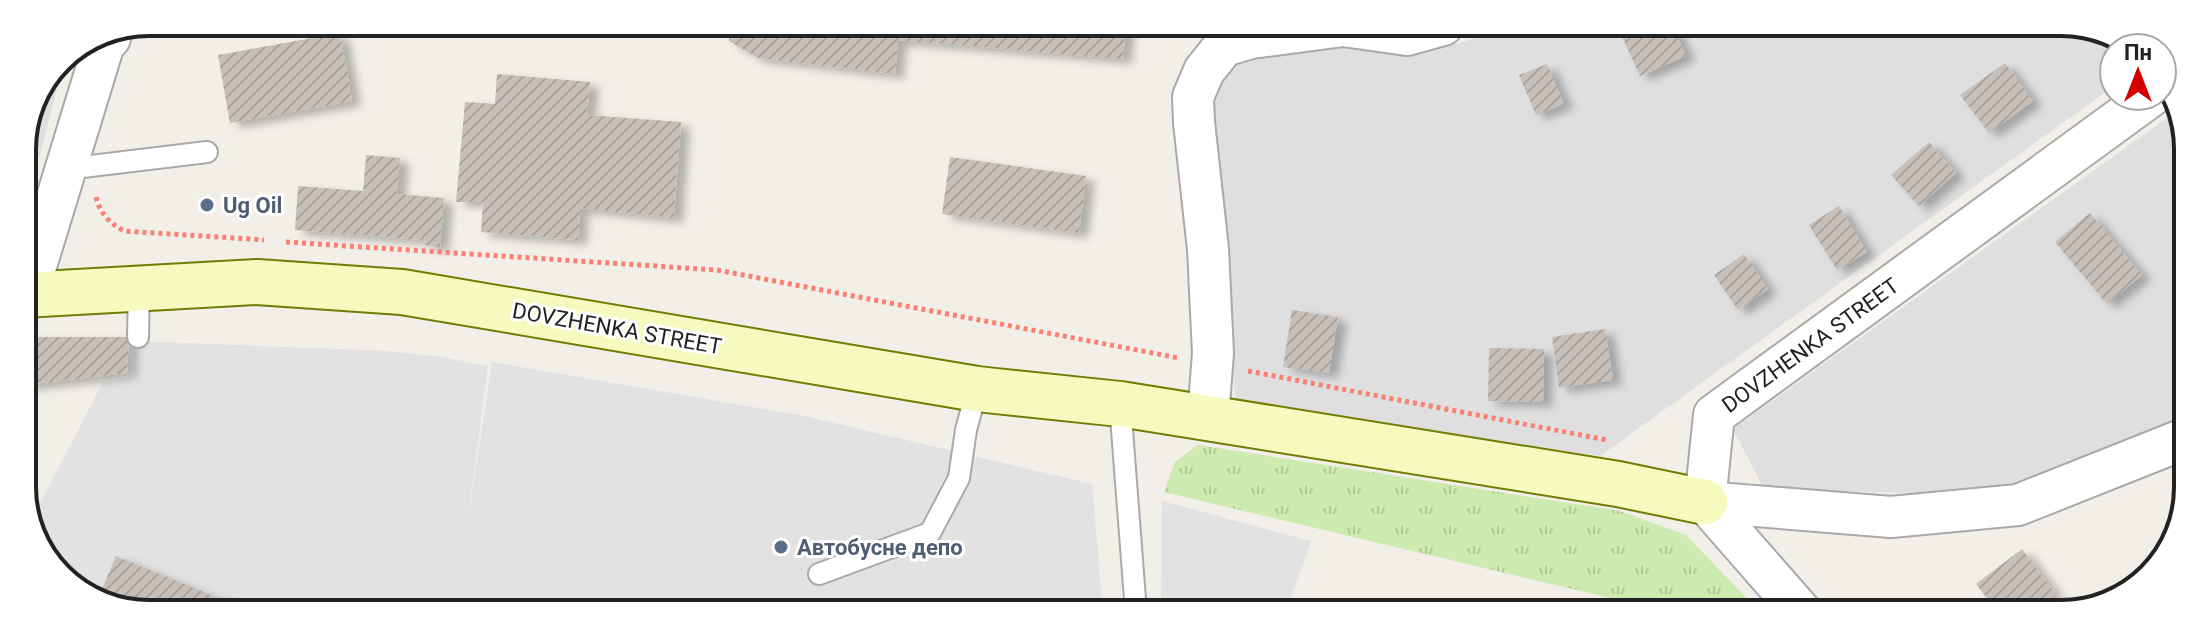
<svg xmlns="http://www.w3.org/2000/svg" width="2210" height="636" font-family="Roboto,sans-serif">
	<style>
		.residential { fill: #e0dfdf }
		.grass { fill: url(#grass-tufts) }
		.parking { fill: #e2e2e2 }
		.building { fill: url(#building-hatch); filter: url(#shadow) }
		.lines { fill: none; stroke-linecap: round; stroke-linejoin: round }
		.lane-casing { stroke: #a9a9a9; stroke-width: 24 }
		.street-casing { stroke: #a9a9a9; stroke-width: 44 }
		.secondary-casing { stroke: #707d05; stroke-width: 48 }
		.path { stroke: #fa8072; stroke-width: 5; stroke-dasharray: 4 4; stroke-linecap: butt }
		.lane { stroke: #fff; stroke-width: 20 }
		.street { stroke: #fff; stroke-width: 40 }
		.secondary { stroke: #f7fabf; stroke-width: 44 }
		.service-dot { fill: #5c6f8a; stroke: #fff; stroke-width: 3 }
		.labels { text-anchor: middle; stroke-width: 6; stroke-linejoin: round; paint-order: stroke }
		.service-label { font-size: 22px; font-weight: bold; fill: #4e5e75; stroke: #fff; text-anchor: start }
		.street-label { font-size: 22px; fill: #222; stroke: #fff }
		.rim { fill: none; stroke: #222; stroke-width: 4 }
	</style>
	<defs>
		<pattern id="grass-tufts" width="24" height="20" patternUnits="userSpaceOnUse" patternTransform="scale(2)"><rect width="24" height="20" fill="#cdebb0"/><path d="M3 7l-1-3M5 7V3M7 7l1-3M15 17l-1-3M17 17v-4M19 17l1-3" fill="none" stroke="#b0c997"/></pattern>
		<pattern id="building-hatch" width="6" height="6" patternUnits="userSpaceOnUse" patternTransform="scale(2)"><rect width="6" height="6" fill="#c7bfb8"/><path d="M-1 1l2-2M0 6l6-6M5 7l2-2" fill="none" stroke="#aba49e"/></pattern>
		<filter id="shadow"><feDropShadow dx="9" dy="5" stdDeviation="4" flood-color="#0004"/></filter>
	</defs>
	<rect width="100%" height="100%" fill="#f2efe9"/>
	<g class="residential">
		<polygon points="1518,25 2094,26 2131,48 2114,48 2114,86 1600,456 1236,402 1208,150 1211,85 1248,55 1337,45 1420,55"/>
		<polygon points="66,56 23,218 22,141 59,59"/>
		<polygon points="2178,110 2186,125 2184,417 2013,491 1916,493 1764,489 1733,429"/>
	</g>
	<polygon class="grass" points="1198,445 1620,511 1686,535 1761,613 1673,613 1164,492 1175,462"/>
	<g class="parking">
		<polygon points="134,341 388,351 442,357 488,366 466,534 492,362 805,416 1092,484 1103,612 116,610 59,577 30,523 103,382 133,377"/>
		<polygon points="1162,501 1311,541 1286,612 1161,612"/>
	</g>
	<g class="building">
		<polygon points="730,23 799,23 1126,24 1123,59 898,40 895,74 758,58 729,41"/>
		<polygon points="1623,25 1672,25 1686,56 1640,76 1618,28"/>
		<polygon points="340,33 352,101 230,123 218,55"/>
		<polygon points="2005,63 2033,101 1989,133 1960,95"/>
		<polygon points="1547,64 1564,104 1536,115 1519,75"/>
		<polygon points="497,74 590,82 587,115 681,122 674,218 580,208 578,240 481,232 483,202 456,202 465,102 495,104"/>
		<polygon points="1929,142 1956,173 1919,206 1891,175"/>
		<polygon points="366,155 400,158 397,194 444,198 440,247 424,245 425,240 295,230 298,186 363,191"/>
		<polygon points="950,157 1086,176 1079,233 942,214"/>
		<polygon points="1839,206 1867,252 1837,270 1809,225"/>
		<polygon points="2090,213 2142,275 2107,304 2055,242"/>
		<polygon points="1744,254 1768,289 1738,310 1714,275"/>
		<polygon points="1292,310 1338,317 1329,373 1283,367"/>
		<polygon points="1605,329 1613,380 1559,388 1552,337"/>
		<polygon points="25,337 129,337 127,373 24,385"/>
		<polygon points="1489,348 1544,349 1543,402 1488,401"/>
		<polygon points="2022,549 2055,593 2029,614 1999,614 1976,584"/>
		<polygon points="116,556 240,607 239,610 116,610 98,599"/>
	</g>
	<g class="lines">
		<defs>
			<g id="lane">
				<polyline points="66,169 207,152"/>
				<polyline points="138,337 139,289"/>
				<polyline points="1120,404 1136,612"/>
				<polyline points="819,574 930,533 959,478 966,430 977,389"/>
			</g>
			<g id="street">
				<polyline points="27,295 104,44 110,38"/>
				<polyline points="1208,418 1213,353 1208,249 1194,122 1193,97 1204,71 1224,46 1251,38 1343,26 1407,35 1443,25"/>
				<polyline points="1705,502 1714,415 2151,96"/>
				<polyline points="1705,502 1891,517 2018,505 2184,439"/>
				<polyline points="1705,502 1802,613"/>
			</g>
			<polyline id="secondary" points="23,295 257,282 402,292 977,389 1120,404 1618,484 1705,502"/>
		</defs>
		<use href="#lane" class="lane-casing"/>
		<use href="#street" class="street-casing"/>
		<use href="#secondary" class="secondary-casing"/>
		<g class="path">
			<path d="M96 197C100 213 109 223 124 231L264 240"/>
			<polyline points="286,242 717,270 1179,358"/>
			<polyline points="1248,371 1607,440"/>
		</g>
		<use href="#lane" class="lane"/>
		<use href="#street" class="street"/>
		<use href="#secondary" class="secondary"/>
	</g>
	<g class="service-dot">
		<circle cx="207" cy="205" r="8"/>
		<circle cx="781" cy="547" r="8"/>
	</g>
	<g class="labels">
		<g class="service-label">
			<text x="223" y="213">Ug Oil</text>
			<text x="797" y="555">Автобусне депо</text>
		</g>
		<g class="street-label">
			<text transform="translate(617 328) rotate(10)" y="8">DOVZHENKA STREET</text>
			<text transform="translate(1810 345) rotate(-36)" y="8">DOVZHENKA STREET</text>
		</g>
	</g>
	<path d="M0 0H2210V636H0ZM149 36H2061A113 113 0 0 1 2174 149V487A113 113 0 0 1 2061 600H149A113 113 0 0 1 36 487V149A113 113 0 0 1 149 36Z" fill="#fff" fill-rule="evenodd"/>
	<path class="rim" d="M149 36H2061A113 113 0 0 1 2174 149V487A113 113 0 0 1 2061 600H149A113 113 0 0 1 36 487V149A113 113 0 0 1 149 36Z"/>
	<g transform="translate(2138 72)"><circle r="38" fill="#ffffff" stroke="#a7a7a7" stroke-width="2"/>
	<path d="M0-6L14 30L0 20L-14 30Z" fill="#d40000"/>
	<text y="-12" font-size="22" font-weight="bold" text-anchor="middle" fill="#222222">Пн</text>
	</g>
</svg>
